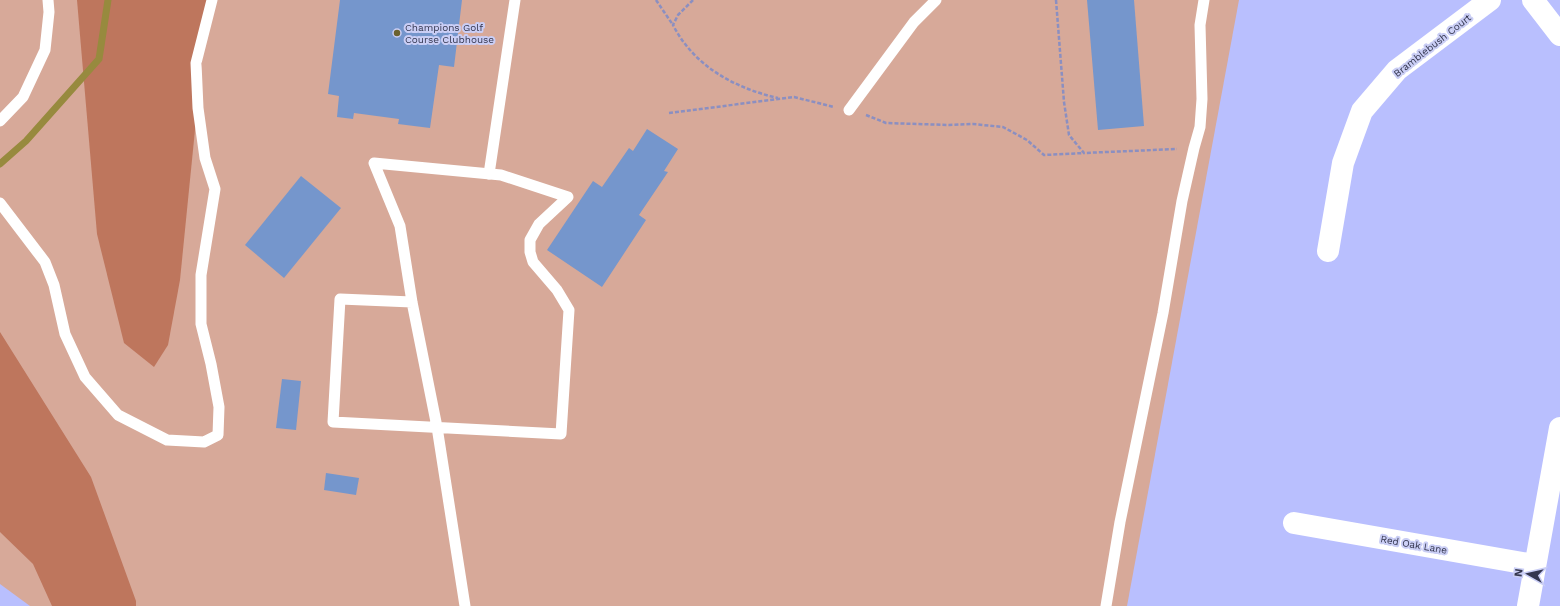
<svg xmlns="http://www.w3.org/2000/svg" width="1560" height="606" font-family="'Work Sans',sans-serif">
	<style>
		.green { fill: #d7a999 }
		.forest { fill: #be765d }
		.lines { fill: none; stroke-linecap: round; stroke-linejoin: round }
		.stream { stroke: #978a3e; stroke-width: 7 }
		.building { fill: #7596cc }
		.path { stroke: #8b8fc1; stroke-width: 2.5; stroke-dasharray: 4 2; stroke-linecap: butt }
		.lane { stroke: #fff; stroke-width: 11 }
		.street { stroke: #fff; stroke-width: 22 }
		.poi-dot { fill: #6b622f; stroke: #cacef5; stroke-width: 1.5 }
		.labels { text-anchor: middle; stroke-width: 4; stroke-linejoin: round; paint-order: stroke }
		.poi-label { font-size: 10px; fill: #34364f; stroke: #cacef5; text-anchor: start }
		.street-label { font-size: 10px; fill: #34364f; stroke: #cacef5 }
	</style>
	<rect width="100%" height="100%" fill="#b9bffe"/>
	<polygon class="green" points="0,0 1239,0 1127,606 30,606 0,584"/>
	<g class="forest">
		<polygon points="77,0 208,0 180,280 168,345 154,367 124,343 97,234"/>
		<polygon points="0,332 91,477 136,601 136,606 52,606 33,564 0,532"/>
	</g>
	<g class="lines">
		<polyline class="stream" points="0,164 26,141 99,59 108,0"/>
	</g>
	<g class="building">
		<polygon points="340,0 462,0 454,67 439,65 430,128 398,124 399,119 354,113 353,119 337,117 339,96 328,94"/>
		<polygon points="1087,0 1134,0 1144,126 1098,130"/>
		<polygon points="647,129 678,149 664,171 668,172 639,215 646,220 602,287 547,250 593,181 602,187 629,148 633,151"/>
		<polygon points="301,176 341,208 284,278 245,245"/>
		<polygon points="282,379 301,381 296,430 276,428"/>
		<polygon points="326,473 359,478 356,495 324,490"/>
	</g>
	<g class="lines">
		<g class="path">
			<polyline points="656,0 673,25"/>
			<path d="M693 0 678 15 673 25C694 66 734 88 778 98"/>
			<polyline points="1056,0 1064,102 1069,135 1084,153 1177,149"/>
			<polyline points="669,113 794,97 834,107"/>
			<polyline points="866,115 886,123 949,125 973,124 1003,127 1027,140 1044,155 1084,153"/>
		</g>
		<g class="lane">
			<polyline points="849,110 914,22 936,0"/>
			<polyline points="0,121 23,97 45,50 49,12 48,0"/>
			<polyline points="489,174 515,0"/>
			<polyline points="0,203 45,262 54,285 65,334 85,377 118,415 167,440 204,442 218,435 219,407 211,364 201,324 201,275 215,189 205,158 198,108 196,63 212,0"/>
			<polyline points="412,302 340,299 333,422 561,434 569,310 557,290 533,262 530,252 530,240 539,224 568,197 501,175 374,163 400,226 412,302 437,427 465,606"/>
			<polyline points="1106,606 1120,522 1163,313 1182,201 1194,148 1200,127 1202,99 1200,25 1204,0"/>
		</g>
		<g class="street">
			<polyline points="1533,0 1560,35"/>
			<polyline points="1328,251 1343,163 1362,111 1397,70 1490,0"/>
			<polyline points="1294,523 1534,565"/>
			<polyline points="1528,606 1560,428"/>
		</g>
	</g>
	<circle class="poi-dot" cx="397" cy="33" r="4"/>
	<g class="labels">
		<g class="poi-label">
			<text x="405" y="31">Champions Golf<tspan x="405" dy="12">Course Clubhouse</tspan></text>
		</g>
		<g class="street-label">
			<text transform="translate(1432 45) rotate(-38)" y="4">Bramblebush Court</text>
			<text transform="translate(1414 544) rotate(10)" y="4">Red Oak Lane</text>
		</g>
	</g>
	<g transform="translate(1528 574) rotate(278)" stroke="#cacef5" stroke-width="3" paint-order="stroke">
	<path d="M0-3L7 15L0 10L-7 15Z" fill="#34364f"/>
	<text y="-6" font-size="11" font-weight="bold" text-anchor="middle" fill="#34364f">N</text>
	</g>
</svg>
